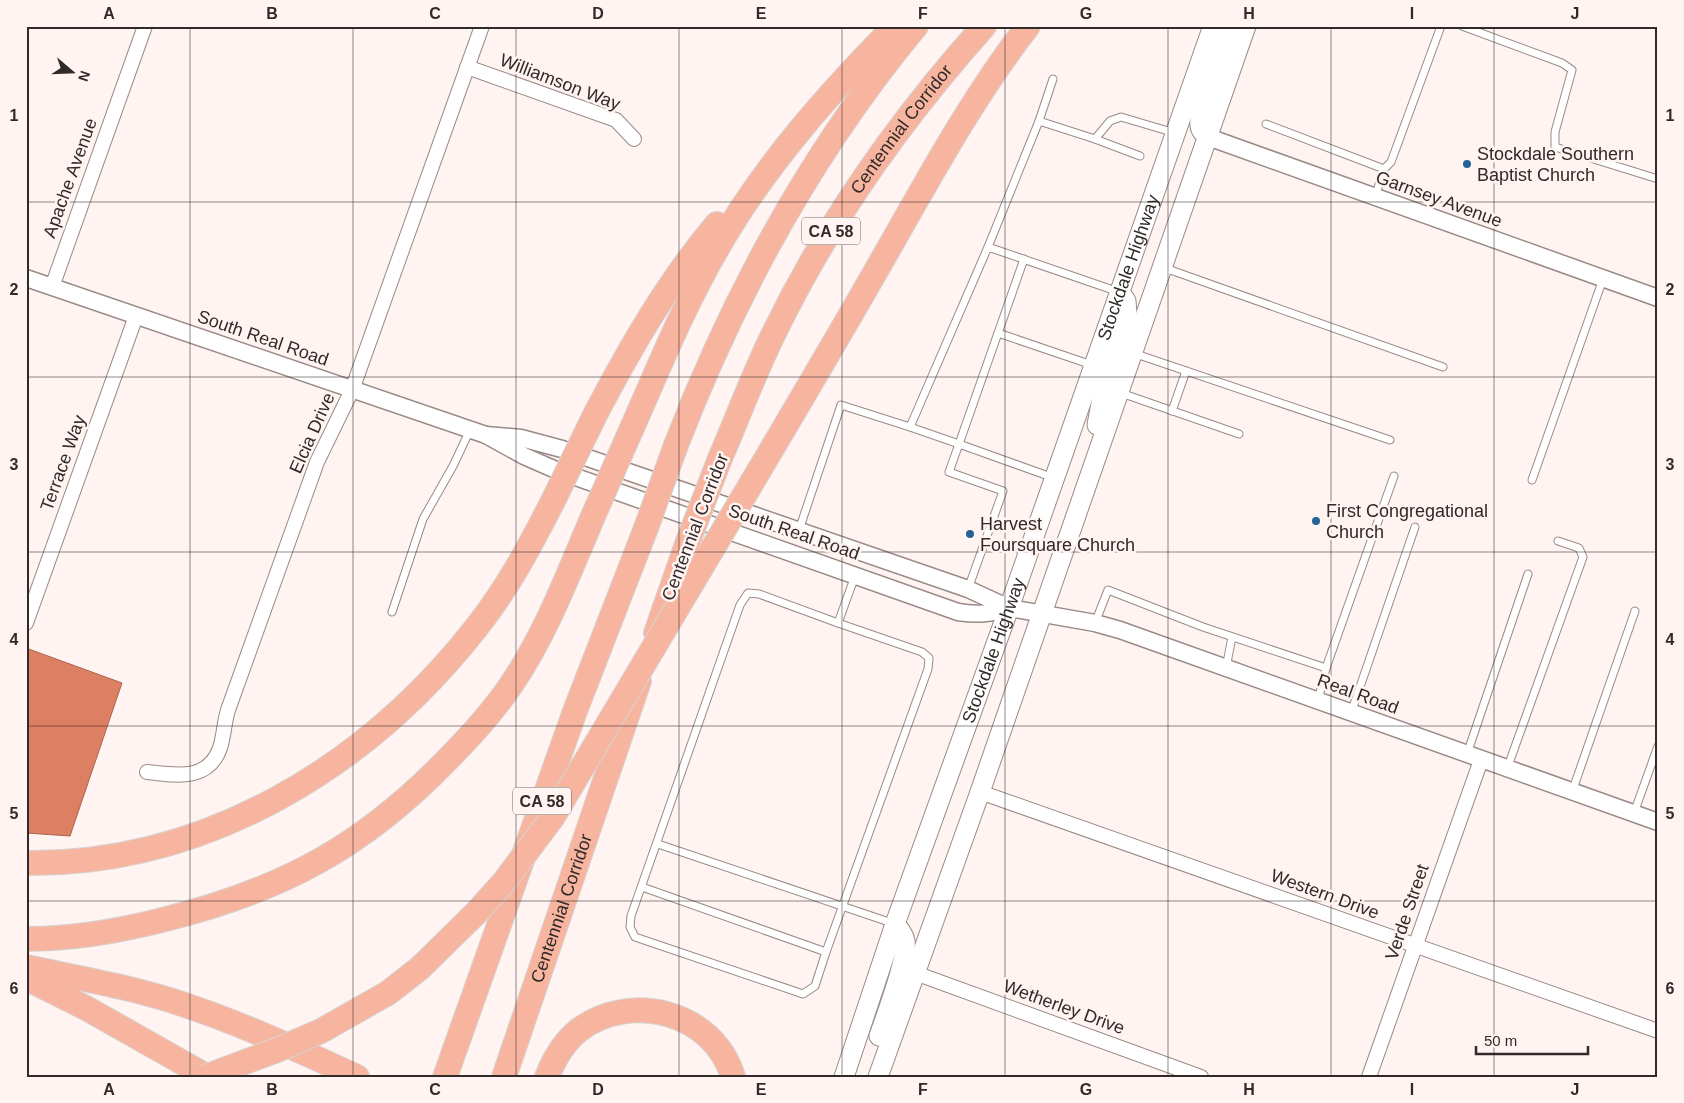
<svg xmlns="http://www.w3.org/2000/svg" width="1684" height="1103" font-family="Helvetica,sans-serif">
	<style>
		.water { fill: #dd7f62; stroke: #a96651 }
		.lines { fill: none; stroke-linecap: round; stroke-linejoin: round }
		.service-casing { stroke: #9a8a86; stroke-width: 9 }
		.minor-casing { stroke: #9a8a86; stroke-width: 16 }
		.tertiary-casing { stroke: #9a8a86; stroke-width: 19 }
		.secondary-casing { stroke: #9a8a86; stroke-width: 21 }
		.motorway-casing { stroke: #d6d4d4; stroke-width: 26 }
		.service { stroke: #fff; stroke-width: 7 }
		.minor { stroke: #fff; stroke-width: 14 }
		.tertiary { stroke: #fff; stroke-width: 16 }
		.secondary { stroke: #fff; stroke-width: 19 }
		.motorway { stroke: #f7b49f; stroke-width: 24 }
		.motorway-bridge-casing { stroke: #d6d4d4; stroke-width: 26; stroke-linecap: butt }
		.motorway-bridge { stroke: #f7b49f; stroke-width: 24 }
		.grid { fill: none; stroke: #302a28; stroke-width: 1; stroke-opacity: 0.55 }
		.poi-dot { fill: #236399; stroke: #fff4f1; stroke-width: 2 }
		.labels { text-anchor: middle; stroke-width: 5; stroke-linejoin: round; paint-order: stroke }
		.shield { fill: #fff4f1; stroke: #6e6764; stroke-width: 1 }
		.shield-label { font-size: 16px; font-weight: bold; fill: #302a28 }
		.street-label { font-size: 18px; fill: #302a28; stroke: #fff4f1 }
		.poi-label { font-size: 18px; fill: #302a28; stroke: #fff4f1; text-anchor: start }
		.neatline { fill: none; stroke: #302a28; stroke-width: 2 }
		.grid-label { font-size: 16px; text-anchor: middle; font-weight: bold; fill: #302a28 }
	</style>
	<rect width="100%" height="100%" fill="#fff4f1"/>
	<polygon class="water" points="26,648 122,683 70,836 26,833"/>
	<g class="lines">
		<defs>
			<g id="service">
				<polyline points="1462,26 1562,63 1572,70 1555,132 1555,147 1658,179"/>
				<polyline points="1053,79 1039,121 1095,139 1110,121 1121,117 1175,133"/>
				<polyline points="1266,124 1384,169 1391,162 1441,26"/>
				<polyline points="1095,139 1140,156"/>
				<polyline points="1375,197 1384,169"/>
				<polyline points="988,247 1039,121"/>
				<polyline points="1162,267 1443,367"/>
				<polyline points="998,333 1092,365"/>
				<polyline points="1133,353 1390,440"/>
				<polyline points="1121,393 1239,434"/>
				<polyline points="1172,411 1186,371"/>
				<polyline points="910,427 959,444 1024,259"/>
				<polyline points="1532,480 1603,279"/>
				<polyline points="799,530 841,405 910,427 988,247 1119,292"/>
				<polyline points="968,589 1003,491 949,472 959,444 1054,478"/>
				<polyline points="392,612 423,519 453,466 470,430"/>
				<polyline points="1095,623 1108,590 1203,627 1326,668"/>
				<polyline points="1226,668 1232,637"/>
				<polyline points="1318,701 1326,668 1394,476"/>
				<polyline points="1351,713 1415,527"/>
				<polyline points="1467,754 1528,574"/>
				<polyline points="1507,769 1583,557 1579,548 1558,541"/>
				<polyline points="1572,792 1635,611"/>
				<polyline points="1634,813 1658,746"/>
				<polyline points="658,844 895,924"/>
				<polyline points="642,887 826,952 815,986 803,994 635,937 630,927 631,916 740,605 748,593 759,594 838,623 855,576"/>
				<polyline points="826,952 928,669 929,658 922,652 838,623"/>
			</g>
			<g id="minor">
				<polyline points="467,67 616,120 634,139"/>
				<polyline points="52,287 145,26"/>
				<polyline points="26,623 136,316"/>
				<path d="M147 772C175 775 208 782 220 748 224 736 224 723 228 710L317 462 352 390 482 26"/>
				<polyline points="980,792 1658,1031"/>
				<polyline points="915,973 1201,1077"/>
				<polyline points="1369,1077 1481,760"/>
			</g>
			<g id="tertiary">
				<polyline points="1208,137 1658,298"/>
				<path d="M26 278 486 435 524 456 556 470 958 612C977 615 991 614 1009 608"/>
				<polyline points="486,435 521,438 562,449 968,589 1009,608 1095,623 1120,630 1658,822"/>
			</g>
			<g id="secondary">
				<path d="M1208 137C1198 130 1199 123 1201 112L1229 26"/>
				<polyline points="1097,425 1104,387 1124,327 1127,313 1126,301 1120,292"/>
				<path d="M879 1036C886 1016 908 958 905 941 904 934 899 929 895 924"/>
				<path id="s1" d="M844 1077 895 924 1009 608 1213 26"/>
				<polyline points="878,1077 980,792 1246,26"/>
			</g>
			<g id="motorway">
				<path d="M595 415C630 348 668 282 717 224"/>
				<path d="M632 428C659 367 684 305 718 247 765 165 829 93 895 26"/>
				<path d="M676 445C734 295 813 150 916 26"/>
				<path id="s2" d="M719 461C737 419 753 376 773 335 827 223 901 119 984 26"/>
				<path d="M760 469C805 393 850 317 893 241 935 167 976 93 1028 26"/>
				<polyline points="656,633 687,544"/>
				<path d="M26 863C206 865 367 767 476 628 508 588 531 544 554 499"/>
				<path d="M26 939C74 939 120 931 166 919 282 890 363 847 447 760 470 737 492 713 511 685 547 632 569 572 594 514"/>
				<path d="M26 967C78 978 131 987 182 1004 242 1024 299 1050 357 1077"/>
				<polyline points="26,978 86,1008 208,1077"/>
				<polyline points="445,1077 575,711 646,528"/>
				<path id="s3" d="M504 1077 639 681"/>
				<path d="M547 1077C554 1059 564 1042 579 1030 631 991 714 1012 733 1077"/>
			</g>
		</defs>
		<use href="#service" class="service-casing"/>
		<use href="#minor" class="minor-casing"/>
		<use href="#tertiary" class="tertiary-casing"/>
		<use href="#secondary" class="secondary-casing"/>
		<use href="#motorway" class="motorway-casing"/>
		<use href="#service" class="service"/>
		<use href="#minor" class="minor"/>
		<use href="#tertiary" class="tertiary"/>
		<use href="#secondary" class="secondary"/>
		<use href="#motorway" class="motorway"/>
		<defs>
			<g id="motorway-bridge">
				<polyline points="554,499 595,415"/>
				<polyline points="594,514 632,428"/>
				<polyline points="646,528 676,445"/>
				<polyline points="687,544 719,461"/>
				<polyline points="205,1077 277,1050 321,1031 388,993 420,968 477,912 504,882 552,818 760,469"/>
			</g>
		</defs>
		<use href="#motorway-bridge" class="motorway-bridge-casing"/>
		<use href="#motorway-bridge" class="motorway-bridge"/>
	</g>
	<path class="grid" d="M190 26V1077M353 26V1077M516 26V1077M679 26V1077M842 26V1077M1005 26V1077M1168 26V1077M1331 26V1077M1494 26V1077M26 202H1658M26 377H1658M26 552H1658M26 726H1658M26 901H1658"/>
	<g class="poi-dot">
		<circle cx="1467" cy="164" r="5"/>
		<circle cx="1316" cy="521" r="5"/>
		<circle cx="970" cy="534" r="5"/>
	</g>
	<g class="labels">
		<g class="shield">
			<rect x="802" y="217.5" width="58" height="27" rx="4"/>
			<rect x="513" y="787.5" width="58" height="27" rx="4"/>
		</g>
		<g class="shield-label">
			<text x="831" y="237">CA 58</text>
			<text x="542" y="807">CA 58</text>
		</g>
		<g class="street-label">
			<text transform="translate(560 82) rotate(21)" y="6">Williamson Way</text>
			<text dy="6" stroke="none"><textPath href="#s2" startOffset="380">Centennial Corridor</textPath></text>
			<text transform="translate(70 178) rotate(-70)" y="6">Apache Avenue</text>
			<text transform="translate(1439 199) rotate(20)" y="6">Garnsey Avenue</text>
			<text dy="6" stroke="none"><textPath href="#s1" startOffset="858">Stockdale Highway</textPath></text>
			<text transform="translate(263 338) rotate(19)" y="6">South Real Road</text>
			<text transform="translate(312 433) rotate(-66)" y="6">Elcia Drive</text>
			<text transform="translate(63 463) rotate(-70)" y="6">Terrace Way</text>
			<text transform="translate(695 527) rotate(-69)" y="6">Centennial Corridor</text>
			<text transform="translate(794 532) rotate(19)" y="6">South Real Road</text>
			<text dy="6" stroke="none"><textPath href="#s1" startOffset="452">Stockdale Highway</textPath></text>
			<text transform="translate(1358 694) rotate(20)" y="6">Real Road</text>
			<text transform="translate(1325 894) rotate(20)" y="6">Western Drive</text>
			<text dy="6" stroke="none"><textPath href="#s3" startOffset="178">Centennial Corridor</textPath></text>
			<text transform="translate(1407 912) rotate(-71)" y="6">Verde Street</text>
			<text transform="translate(1064 1007) rotate(20)" y="6">Wetherley Drive</text>
		</g>
		<g class="poi-label">
			<text x="1477" y="160">Stockdale Southern<tspan x="1477" dy="21">Baptist Church</tspan></text>
			<text x="1326" y="517">First Congregational<tspan x="1326" dy="21">Church</tspan></text>
			<text x="980" y="530">Harvest<tspan x="980" dy="21">Foursquare Church</tspan></text>
		</g>
	</g>
	<rect width="1684" height="1103" fill="none" stroke="#fff4f1" stroke-width="55"/>
	<g transform="translate(72 72) rotate(109)" stroke="#fff4f1" stroke-width="4" paint-order="stroke">
	<path d="M0-4L9 19L0 12L-9 19Z" fill="#302a28"/>
	<text y="-8" font-size="14" font-weight="bold" text-anchor="middle" fill="#302a28">N</text>
	</g>
	<path d="M1476 1046v8h112v-8" fill="none" stroke="#302a28" stroke-width="2.5"/>
	<text x="1484" y="1046" font-size="15" fill="#302a28" stroke="#fff4f1" stroke-width="4" paint-order="stroke">50 m</text>
	<rect x="28" y="28" width="1628" height="1048" class="neatline"/>
	<g class="grid-label">
		<text x="109" y="19">A</text>
		<text x="272" y="19">B</text>
		<text x="435" y="19">C</text>
		<text x="598" y="19">D</text>
		<text x="761" y="19">E</text>
		<text x="923" y="19">F</text>
		<text x="1086" y="19">G</text>
		<text x="1249" y="19">H</text>
		<text x="1412" y="19">I</text>
		<text x="1575" y="19">J</text>
		<text x="14" y="121">1</text>
		<text x="1670" y="121">1</text>
		<text x="14" y="295">2</text>
		<text x="1670" y="295">2</text>
		<text x="14" y="470">3</text>
		<text x="1670" y="470">3</text>
		<text x="14" y="645">4</text>
		<text x="1670" y="645">4</text>
		<text x="14" y="819">5</text>
		<text x="1670" y="819">5</text>
		<text x="14" y="994">6</text>
		<text x="1670" y="994">6</text>
		<text x="109" y="1095">A</text>
		<text x="272" y="1095">B</text>
		<text x="435" y="1095">C</text>
		<text x="598" y="1095">D</text>
		<text x="761" y="1095">E</text>
		<text x="923" y="1095">F</text>
		<text x="1086" y="1095">G</text>
		<text x="1249" y="1095">H</text>
		<text x="1412" y="1095">I</text>
		<text x="1575" y="1095">J</text>
	</g>
</svg>
